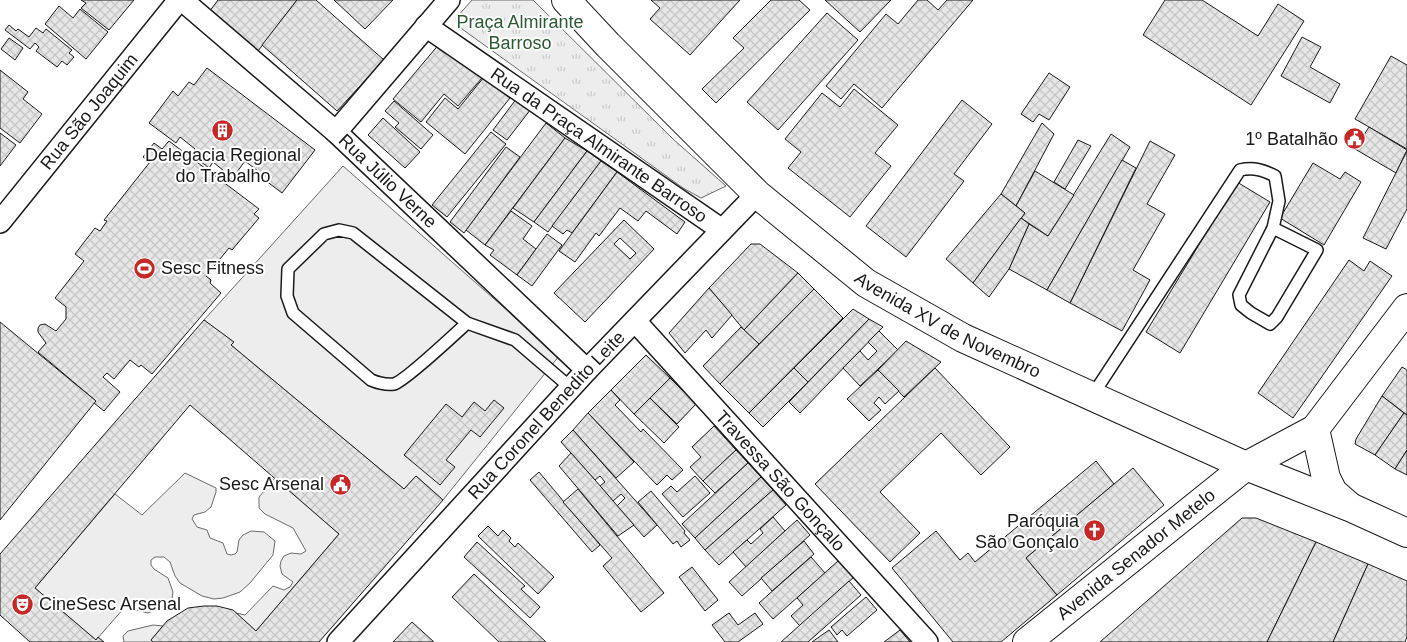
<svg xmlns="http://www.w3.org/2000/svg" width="1407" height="642" font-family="Helvetica,sans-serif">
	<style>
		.built { fill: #ededed; stroke: #6a6a6a }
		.park { fill: url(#park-tufts); stroke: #6a6a6a }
		.building { fill: url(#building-cross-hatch); stroke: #1a1a1a; fill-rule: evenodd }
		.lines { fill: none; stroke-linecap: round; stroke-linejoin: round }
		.service-casing { stroke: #1a1a1a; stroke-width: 14 }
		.minor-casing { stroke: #1a1a1a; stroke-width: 24 }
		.primary-casing { stroke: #1a1a1a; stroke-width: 30 }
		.service { stroke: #fff; stroke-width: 11 }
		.minor { stroke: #fff; stroke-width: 21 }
		.primary { stroke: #fff; stroke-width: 28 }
		.labels { text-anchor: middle; stroke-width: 4; stroke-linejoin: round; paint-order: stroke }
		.park-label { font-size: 18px; fill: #2b5a34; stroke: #fff }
		.street-label { font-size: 18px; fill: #1a1a1a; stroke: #fff }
		.poi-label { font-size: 18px; fill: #1a1a1a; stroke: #fff; text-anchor: end }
	</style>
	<defs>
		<pattern id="park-tufts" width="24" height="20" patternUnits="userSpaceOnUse" patternTransform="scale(1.25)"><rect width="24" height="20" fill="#ededed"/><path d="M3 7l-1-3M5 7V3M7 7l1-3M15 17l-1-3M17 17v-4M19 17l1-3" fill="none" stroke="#cbcbcb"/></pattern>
		<pattern id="building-cross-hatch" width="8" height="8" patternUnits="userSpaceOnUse" patternTransform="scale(1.25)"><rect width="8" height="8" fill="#e6e6e6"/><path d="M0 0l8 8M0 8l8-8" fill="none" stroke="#c5c5c5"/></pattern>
	</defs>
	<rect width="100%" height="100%" fill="#fff"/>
	<g class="built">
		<polygon points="343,166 559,356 443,500 416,476 404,489 231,345 233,342 204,320"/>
		<polygon points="185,473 216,488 216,492 211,507 205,512 194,515 192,519 197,527 207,530 210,538 223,543 227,554 231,555 235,554 237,552 239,540 243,535 251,531 264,532 275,541 273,555 250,583 240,592 223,598 214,599 202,596 180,583 175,576 170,562 164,557 155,557 151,560 151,565 154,569 168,578 173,592 172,599 166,605 148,613 125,607 96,640 35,588 115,494 142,515"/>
		<polygon points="275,478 339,534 256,631 236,613 245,615 273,586 284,590 290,587 293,582 282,574 280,566 281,561 284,556 291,553 301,554 306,551 293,528 265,514 259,508 259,497"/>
		<polygon points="153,625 163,626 151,640 153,642 124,642 123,636 128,631"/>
	</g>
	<polygon class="park" points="472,0 533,0 673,139 726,186 701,198 683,188 462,29 456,18"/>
	<g class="building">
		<polygon points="81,0 134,0 109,30 81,8 86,3"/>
		<polygon points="218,0 297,0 258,51 209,12"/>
		<polygon points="297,0 316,0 384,60 337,111 262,45"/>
		<polygon points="334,0 393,0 365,29"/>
		<polygon points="651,0 740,0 690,55 650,19 660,8"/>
		<polygon points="771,0 799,0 810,10 716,103 702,89 744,48 733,38"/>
		<polygon points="825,0 891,0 860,32"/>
		<polygon points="918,0 927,0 938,10 947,0 973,0 882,108 854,84 841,99 826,86 886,14 898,24"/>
		<polygon points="1165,0 1202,0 1258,36 1278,4 1304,21 1251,105 1143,35"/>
		<polygon points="59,6 73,18 80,9 108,32 86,59 45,24"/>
		<polygon points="827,13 858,40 778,130 747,102"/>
		<polygon points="9,25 16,31 18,29 29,37 36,28 43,33 46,29 72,50 69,53 74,57 67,65 62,61 57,67 36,51 39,47 35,43 30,49 5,30"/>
		<polygon points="1302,37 1321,47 1310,67 1340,84 1330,103 1281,76"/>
		<polygon points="9,38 23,48 15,60 1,49"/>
		<polygon points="440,43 482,78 458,106 444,94 421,122 393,99"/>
		<polygon points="1391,56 1407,65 1407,149 1355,119"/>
		<polygon points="207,68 315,150 282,193 261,177 263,175 245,161 229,183 219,176 224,171 213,162 209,168 191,154 195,149 180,137 176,143 149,123 173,91 178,96 189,82 194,85"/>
		<polygon points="0,70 28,92 23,99 42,114 20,143 0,128"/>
		<polygon points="1049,73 1070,87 1049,120 1039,114 1033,122 1021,114"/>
		<polygon points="484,77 510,98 465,154 426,122 445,98 458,109"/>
		<polygon points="854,89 898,125 875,153 891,166 850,217 788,168 801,152 785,139 822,93 840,107"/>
		<polygon points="517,98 531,109 507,140 493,130"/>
		<polygon points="962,100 992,124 954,174 964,181 906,257 866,226"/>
		<polygon points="394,101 433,135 421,149 395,127 399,123 385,111"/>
		<polygon points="383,118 420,152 405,168 368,135"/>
		<polygon points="546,123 565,138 485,245 466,230"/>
		<polygon points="1042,123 1054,134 1016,206 1001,194"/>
		<polygon points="1369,127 1407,150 1396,173 1355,149"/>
		<polygon points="491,132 506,144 447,217 432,205"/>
		<polygon points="0,133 16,145 0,166"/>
		<polygon points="1111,134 1130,147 1047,290 1009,269 1029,224 1048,236"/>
		<polygon points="565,138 587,151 534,222 513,208"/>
		<polygon points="1078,140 1091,146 1065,189 1054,182"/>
		<polygon points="169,141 259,209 254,214 259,218 232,250 229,248 206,276 211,280 210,283 221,293 152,374 141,365 139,367 130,360 114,379 107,373 103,377 120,392 104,411 94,403 96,401 38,352 46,343 38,332 38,328 40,325 45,324 56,331 66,319 66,307 55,298 84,261 75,254 95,228 100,231 107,221 104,220 150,162 143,157 154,143 162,149"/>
		<polygon points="1150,141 1175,155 1147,204 1165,214 1133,270 1150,280 1122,331 1070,303"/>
		<polygon points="506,147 520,157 464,233 450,222"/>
		<polygon points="587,151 601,161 548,232 534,222"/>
		<polygon points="1407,151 1407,209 1386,249 1363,238"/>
		<polygon points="1122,160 1136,168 1070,303 1047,290"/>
		<polygon points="601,161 617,172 572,233 567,230 563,234 552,226"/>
		<polygon points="1313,163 1340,179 1345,172 1361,182 1324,245 1280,218"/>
		<polygon points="1035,171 1074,195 1048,236 1021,218 1025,213 1016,206"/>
		<polygon points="617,172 685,222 677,234 646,211 638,221 620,208 599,236 596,233 575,262 559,251"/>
		<polygon points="1237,182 1270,202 1180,353 1146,332"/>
		<polygon points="1001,194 1025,213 973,283 946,259"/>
		<polygon points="511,211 532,226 523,239 536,249 517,275 490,255 494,250 485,245"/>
		<polygon points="1021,218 1029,224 1009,269 989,297 973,283"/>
		<path d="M624 220 654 249 585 322 554 293ZM620 238 636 253 630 259 614 244Z"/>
		<polygon points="547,234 562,245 532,286 517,275"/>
		<polygon points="751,244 760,244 798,273 744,330 709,288"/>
		<polygon points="1349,260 1364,271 1370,261 1392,276 1293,418 1258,393"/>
		<polygon points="798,273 814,289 759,344 744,330"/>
		<polygon points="709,288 732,315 712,338 706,330 685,353 669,333"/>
		<polygon points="814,289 843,318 749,413 720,384"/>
		<polygon points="853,309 869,319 808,382 794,368"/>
		<polygon points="869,319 883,327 800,413 789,402"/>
		<polygon points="204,320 234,342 231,345 404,489 416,476 443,500 319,642 153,642 151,640 167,621 188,608 204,606 217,606 233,610 256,631 339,534 190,405 35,588 96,640 98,637 104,642 30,642 0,615 0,554"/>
		<polygon points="0,322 96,401 0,520"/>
		<polygon points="741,327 759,344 720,384 703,366"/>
		<polygon points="879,331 898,350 860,386 843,368 860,351 868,360 877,351 868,342"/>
		<polygon points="906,341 941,362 904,397 878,370"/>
		<polygon points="646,355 670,378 634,414 611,390"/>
		<polygon points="1402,367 1407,370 1407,415 1382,396"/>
		<polygon points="794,368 808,382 763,427 749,413"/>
		<polygon points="935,368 1010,447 981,475 941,433 880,492 920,533 890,562 815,484"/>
		<polygon points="878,370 899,391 885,404 879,397 874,403 881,410 869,421 847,399"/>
		<polygon points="670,378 696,404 677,424 650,398"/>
		<polygon points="611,390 620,400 615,405 641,432 643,429 683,470 672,480 667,475 657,485 588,413"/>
		<polygon points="1382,396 1404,413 1375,455 1355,444 1356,439"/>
		<polygon points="650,398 679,427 664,443 634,414"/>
		<polygon points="494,400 504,408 480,437 471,430 446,460 455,467 440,485 404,455 446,404 462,417 474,402 485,411"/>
		<polygon points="588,413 634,462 616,478 573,430"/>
		<polygon points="1404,413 1407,415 1407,450 1395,469 1375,455"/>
		<polygon points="714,426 736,450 703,481 690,467 701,457 692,447"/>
		<polygon points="573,430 657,525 644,537 617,506 625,498 621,494 613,501 600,486 605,482 600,476 595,480 561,442"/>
		<polygon points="736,450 748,463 715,493 703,481"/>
		<polygon points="1407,450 1407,475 1395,469"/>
		<polygon points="571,453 595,480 634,525 618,536 559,466"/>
		<polygon points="1096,461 1114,484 1026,558 1057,595 1001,642 953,642 892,568 936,531 960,560 968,553 975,562"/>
		<polygon points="748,463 761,477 695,538 682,524"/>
		<polygon points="1133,468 1164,505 1057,595 1026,558"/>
		<polygon points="539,472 600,545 592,552 530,480"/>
		<polygon points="695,476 710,493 683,517 662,494 671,486 677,492"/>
		<polygon points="761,477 773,490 705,550 695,538"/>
		<polygon points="578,489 664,593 641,612 603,566 612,558 563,502"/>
		<polygon points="773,490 786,505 719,565 705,550"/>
		<polygon points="651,491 685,531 684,533 690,540 681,547 677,541 673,544 638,502"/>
		<polygon points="773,517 785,531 746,567 733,552 747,540 751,544 763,533 760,529"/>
		<polygon points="1242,518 1256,518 1316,542 1267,642 1100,642"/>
		<polygon points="797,520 810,535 742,596 729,582"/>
		<polygon points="488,526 498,536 503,530 511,538 509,541 515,547 518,543 554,577 538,594 478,536"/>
		<polygon points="804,541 814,554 772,591 761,578"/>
		<polygon points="477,542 525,586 521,589 540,607 530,618 464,557"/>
		<polygon points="1316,542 1368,564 1333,642 1267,642"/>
		<polygon points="811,557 825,573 773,619 759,603"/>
		<polygon points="839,560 854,577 800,626 791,616 803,605 797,598"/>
		<polygon points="1368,564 1407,581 1407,637 1405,642 1333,642"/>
		<polygon points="692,567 718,600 705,611 679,577"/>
		<polygon points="474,574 546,642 499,642 452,597"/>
		<polygon points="849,581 861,595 808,642 781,642"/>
		<polygon points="866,597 877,610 847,636 842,630 837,635 831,627"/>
		<polygon points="729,613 738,625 755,613 763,624 738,642 725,642 712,625"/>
		<polygon points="412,622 434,642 393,642"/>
		<polygon points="829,630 838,642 812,642"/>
		<polygon points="900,630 910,642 884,642"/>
	</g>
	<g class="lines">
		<defs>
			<g id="service">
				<path d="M467 323 353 233 339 230 324 234 288 269 287 296 293 313 371 380C378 383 385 385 394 384 405 381 455 334 467 323L515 340 571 388"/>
				<path d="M1092 396 1240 170C1254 167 1263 170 1275 176L1279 201 1273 228 1239 295 1241 305 1251 313 1270 324 1277 317 1317 250 1273 228"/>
			</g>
			<g id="minor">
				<path id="s1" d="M182 0 336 132 587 370"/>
				<path id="s2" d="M426 26 722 230"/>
				<polyline points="336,132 449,0"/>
				<path id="s3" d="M0 222 179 0"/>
				<path id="s4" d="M635 321 927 642"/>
				<path id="s5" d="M338 642 587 370 757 194"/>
			</g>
			<g id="primary">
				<path id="s6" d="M566 0 608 45 757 194 866 283 963 338 1246 466 1352 508 1407 533"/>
				<polyline points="1315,429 1326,478 1333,492 1349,506"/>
				<path id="s7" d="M1027 642 1246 466 1315 429 1407 308"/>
			</g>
		</defs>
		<use href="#service" class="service-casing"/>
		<use href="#minor" class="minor-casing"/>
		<use href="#primary" class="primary-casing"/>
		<use href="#service" class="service"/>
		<use href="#minor" class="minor"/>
		<use href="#primary" class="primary"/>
	</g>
	<defs>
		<symbol id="building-disc" viewBox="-11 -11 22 22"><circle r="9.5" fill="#c62828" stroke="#fff"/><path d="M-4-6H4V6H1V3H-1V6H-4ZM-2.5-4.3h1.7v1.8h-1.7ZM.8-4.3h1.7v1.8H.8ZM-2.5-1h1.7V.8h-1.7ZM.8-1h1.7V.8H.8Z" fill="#fff"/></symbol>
		<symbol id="civic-disc" viewBox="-11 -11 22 22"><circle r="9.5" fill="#c62828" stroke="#fff"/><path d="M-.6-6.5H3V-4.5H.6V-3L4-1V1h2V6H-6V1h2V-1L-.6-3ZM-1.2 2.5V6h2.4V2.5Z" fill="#fff"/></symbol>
		<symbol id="stadium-disc" viewBox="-11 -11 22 22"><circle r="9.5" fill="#c62828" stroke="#fff"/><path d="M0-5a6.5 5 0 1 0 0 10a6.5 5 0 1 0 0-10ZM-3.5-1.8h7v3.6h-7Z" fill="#fff"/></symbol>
		<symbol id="church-disc" viewBox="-11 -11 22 22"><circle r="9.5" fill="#c62828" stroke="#fff"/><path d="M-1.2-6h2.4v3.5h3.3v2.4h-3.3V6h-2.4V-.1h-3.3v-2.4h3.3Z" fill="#fff"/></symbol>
		<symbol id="theatre-disc" viewBox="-11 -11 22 22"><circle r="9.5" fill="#c62828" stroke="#fff"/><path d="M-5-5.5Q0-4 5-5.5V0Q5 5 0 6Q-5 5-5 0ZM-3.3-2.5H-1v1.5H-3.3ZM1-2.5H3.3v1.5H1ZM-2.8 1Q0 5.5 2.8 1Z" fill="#fff"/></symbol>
	</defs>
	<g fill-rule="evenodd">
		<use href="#building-disc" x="210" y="118" width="25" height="25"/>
		<use href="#civic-disc" x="1342" y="126" width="25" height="25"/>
		<use href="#stadium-disc" x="132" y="256" width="25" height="25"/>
		<use href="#civic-disc" x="328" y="472" width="25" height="25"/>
		<use href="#church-disc" x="1082" y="518" width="25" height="25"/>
		<use href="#theatre-disc" x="10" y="592" width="25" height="25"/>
	</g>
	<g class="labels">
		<g class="park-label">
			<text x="520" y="28">Praça Almirante<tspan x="520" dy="21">Barroso</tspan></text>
		</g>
		<g class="street-label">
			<text dy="6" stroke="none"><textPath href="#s3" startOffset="142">Rua São Joaquim</textPath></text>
			<text dy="6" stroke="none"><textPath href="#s2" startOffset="210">Rua da Praça Almirante Barroso</textPath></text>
			<text dy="6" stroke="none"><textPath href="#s1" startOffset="274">Rua Júlio Verne</textPath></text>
			<text dy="6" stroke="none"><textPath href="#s6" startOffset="505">Avenida XV de Novembro</textPath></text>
			<text dy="6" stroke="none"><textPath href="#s5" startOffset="308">Rua Coronel Benedito Leite</textPath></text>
			<text dy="6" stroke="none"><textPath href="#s4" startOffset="216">Travessa São Gonçalo</textPath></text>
			<text dy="6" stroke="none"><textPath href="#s7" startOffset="140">Avenida Senador Metelo</textPath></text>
		</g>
		<g class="poi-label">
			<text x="1338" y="145">1º Batalhão</text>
			<text x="223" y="161" text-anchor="middle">Delegacia Regional<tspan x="223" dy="21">do Trabalho</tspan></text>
			<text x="161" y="274" text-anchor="start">Sesc Fitness</text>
			<text x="324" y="490">Sesc Arsenal</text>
			<text x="1079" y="527">Paróquia<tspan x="1079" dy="21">São Gonçalo</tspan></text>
			<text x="39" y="610" text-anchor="start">CineSesc Arsenal</text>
		</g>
	</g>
</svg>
